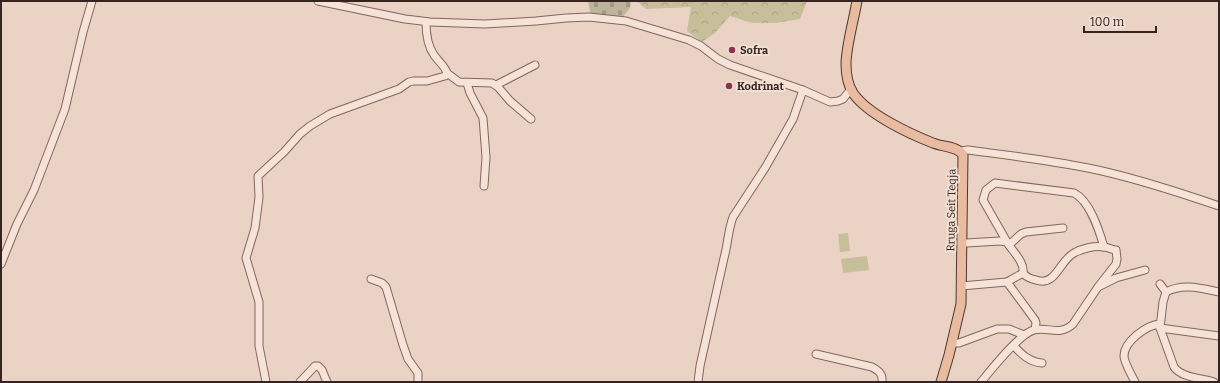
<svg xmlns="http://www.w3.org/2000/svg" width="1220" height="383" font-family="Bitter,serif">
	<style>
		.green { fill: #c7be9a }
		.forest { fill: url(#forest-crowns) }
		.cemetery { fill: url(#cemetery-stones) }
		.lines { fill: none; stroke-linecap: round; stroke-linejoin: round }
		.minor-casing { stroke: #83655d; stroke-width: 9 }
		.major-casing { stroke: #513631; stroke-width: 11 }
		.minor { stroke: #f5e3d8; stroke-width: 7 }
		.major { stroke: #e9bba1; stroke-width: 9 }
		.poi-dot { fill: #8c3350; stroke: #f2e0d4; stroke-width: 1.5 }
		.labels { text-anchor: middle; stroke-width: 4; stroke-linejoin: round; paint-order: stroke }
		.poi-label { font-size: 11px; font-weight: bold; fill: #34231f; stroke: #f2e0d4; text-anchor: start }
		.street-label { font-size: 11px; fill: #34231f; stroke: #f2e0d4 }
	</style>
	<defs>
		<pattern id="forest-crowns" width="20" height="18" patternUnits="userSpaceOnUse"><rect width="20" height="18" fill="#c7be9a"/><path d="M2 6a3 3 0 1 1 6 0M12 15a3 3 0 1 1 6 0" fill="none" stroke="#aca384"/></pattern>
		<pattern id="cemetery-stones" width="16" height="16" patternUnits="userSpaceOnUse"><rect width="16" height="16" fill="#bcb599"/><path d="M2 7V4a2 2 0 0 1 4 0v3zM10 15v-3a2 2 0 0 1 4 0v3z" fill="#a29b83"/></pattern>
	</defs>
	<rect width="100%" height="100%" fill="#ead3c5"/>
	<g class="green">
		<polygon points="848,233 850,251 840,252 838,234"/>
		<polygon points="867,256 869,270 843,273 841,259"/>
	</g>
	<polygon class="forest" points="637,1 807,1 800,19 776,23 752,23 730,16 715,33 702,42 687,31 691,7 646,9"/>
	<polygon class="cemetery" points="588,1 631,1 630,8 621,19 591,15"/>
	<g class="lines">
		<defs>
			<g id="minor">
				<polyline points="318,1 405,19 430,22 485,24 536,21 566,18 589,17 626,21 689,40 701,46 718,59 730,65 803,90 830,102 838,101 843,99 851,89"/>
				<polyline points="447,73 459,82 492,83 498,87 510,101 531,119"/>
				<polyline points="467,83 470,93 483,118 486,157 484,186"/>
				<polyline points="496,85 535,65"/>
				<path d="M961 151 968 150C1013 156 1058 161 1102 171 1141 180 1181 193 1219 206"/>
				<path d="M1007 242 983 200 986 190 995 183 1074 193C1090 201 1099 230 1104 247"/>
				<path d="M966 243 1000 241 1007 242C1012 251 1025 262 1023 273"/>
				<polyline points="1009,245 1021,234 1026,232 1063,228"/>
				<polyline points="1,264 17,224 34,190 65,109 83,32 92,1"/>
				<polyline points="371,279 382,283 386,287 403,345 408,359 418,373 418,382"/>
				<path d="M1160 284 1166 292 1163 302 1160 328 1174 367C1182 378 1201 378 1214 382"/>
				<polyline points="961,286 1007,282 1035,320 1036,323 1035,329"/>
				<polyline points="1100,286 1116,278 1145,270"/>
				<path d="M1166 292C1183 283 1200 288 1219 292"/>
				<polyline points="1160,328 1219,336"/>
				<polyline points="952,343 959,343 997,329 1009,329 1024,335"/>
				<path d="M1014 346C1022 355 1030 362 1042 363"/>
				<path d="M816 354 872 367C879 371 883 374 882 382"/>
				<path d="M266 382 259 346V302L246 258 255 228 259 197 258 176 284 152 300 134 310 126 330 114 399 89 409 82 413 81H427L445 76 447 73C445 66 438 61 434 55 427 45 426 33 426 22"/>
				<polyline points="300,382 315,366 318,366 322,370 327,382"/>
				<path d="M698 382 700 366 724 258C728 244 728 230 733 217L765 168 793 119 803 90"/>
				<path d="M981 382C991 370 1020 333 1034 330 1048 326 1059 337 1073 324L1098 287 1116 264 1117 259 1116 250C1112 250 1108 247 1104 247 1095 245 1081 249 1074 253 1059 261 1056 287 1036 280 1031 279 1026 277 1023 273L1007 282"/>
				<path d="M1135 382C1132 376 1124 362 1124 356 1124 341 1147 325 1160 324"/>
			</g>
			<path id="major" d="M857 1C854 19 846 47 846 64 846 74 848 85 853 93 867 114 910 134 933 143 942 147 958 146 963 155L961 304 949 355 941 382"/>
		</defs>
		<use href="#minor" class="minor-casing"/>
		<use href="#major" class="major-casing"/>
		<use href="#minor" class="minor"/>
		<use href="#major" class="major"/>
	</g>
	<g class="poi-dot">
		<circle cx="732" cy="50" r="4"/>
		<circle cx="729" cy="86" r="4"/>
	</g>
	<g class="labels">
		<g class="poi-label">
			<text x="740" y="54">Sofra</text>
			<text x="737" y="90">Kodrinat</text>
		</g>
		<g class="street-label">
			<text transform="translate(951 210) rotate(-89)" y="4">Rruga Seit Teqja</text>
		</g>
	</g>
	<rect width="1220" height="383" fill="none" stroke="#34231f" stroke-width="4"/>
	<path d="M1084 26v6h72v-6" fill="none" stroke="#34231f" stroke-width="2"/>
	<text x="1090" y="26" font-size="12" fill="#34231f" stroke="#f2e0d4" stroke-width="3" paint-order="stroke">100 m</text>
</svg>
